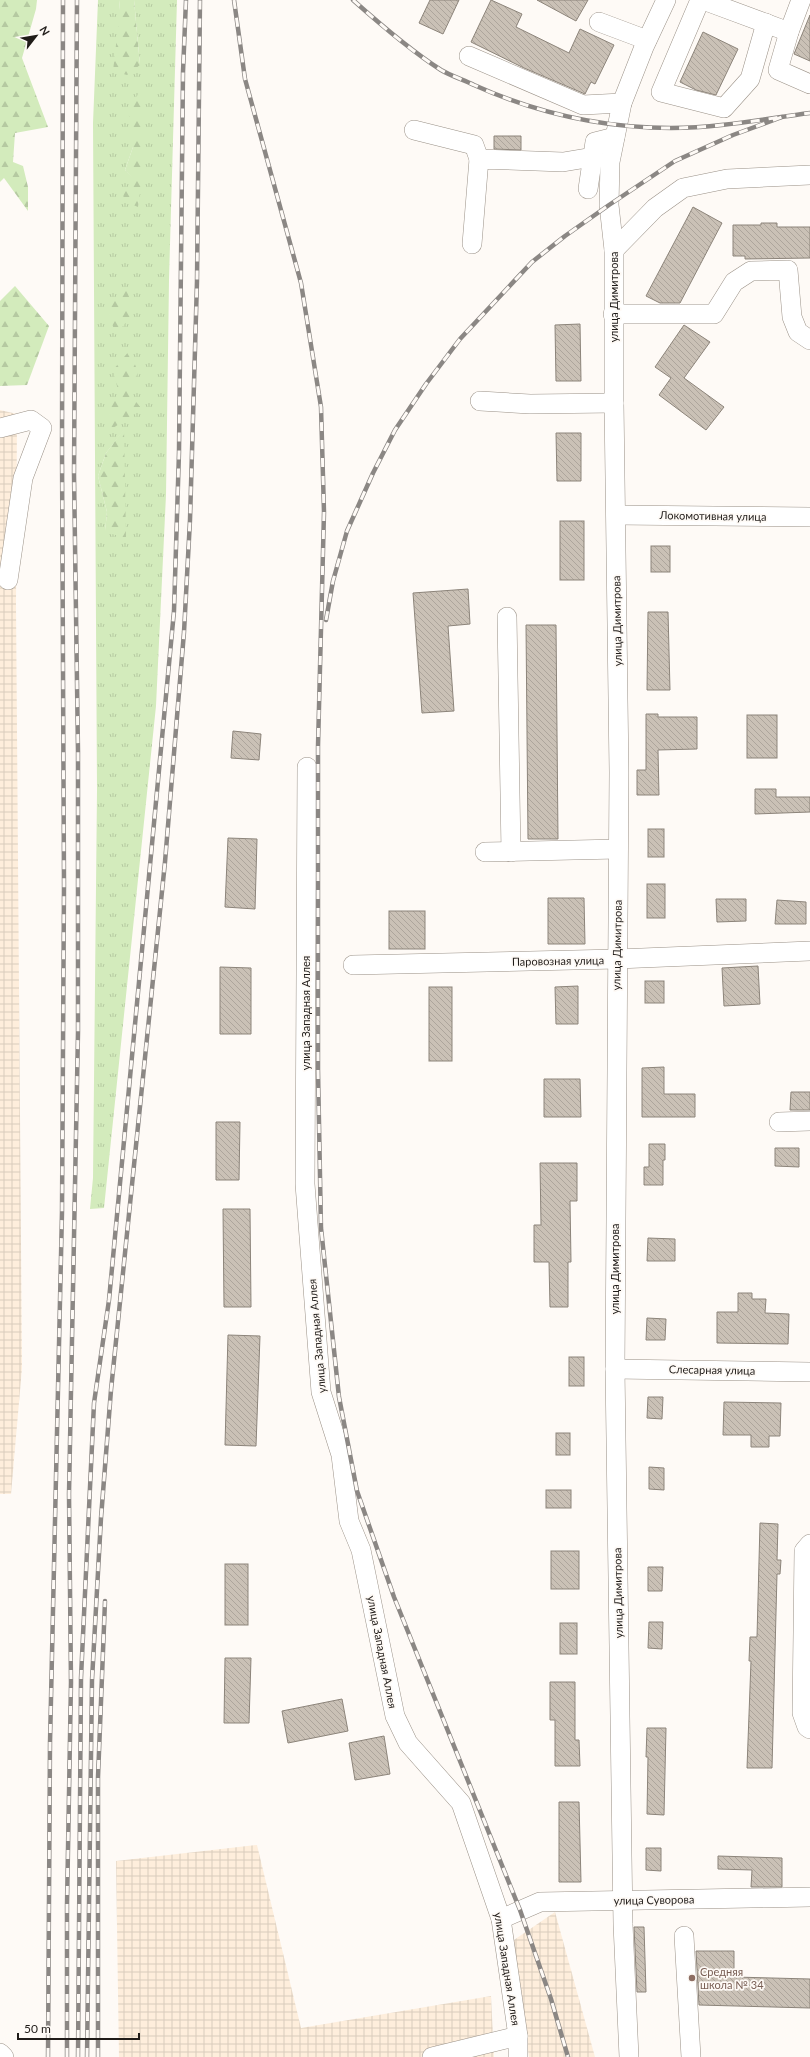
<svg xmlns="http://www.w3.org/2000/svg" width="810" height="2057" font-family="Lato,sans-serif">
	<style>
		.industrial { fill: url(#industrial-grid) }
		.grass { fill: url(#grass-tufts); fill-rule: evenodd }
		.forest { fill: url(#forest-firs) }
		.building { fill: url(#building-back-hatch); stroke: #8c847a }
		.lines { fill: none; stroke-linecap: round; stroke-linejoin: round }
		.minor-casing { stroke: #9a9187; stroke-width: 20 }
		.minor { stroke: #fff; stroke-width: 19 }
		.rail-casing { stroke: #8b8784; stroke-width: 4.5 }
		.rail { stroke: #fefaf6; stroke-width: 3; stroke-dasharray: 9; stroke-linecap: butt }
		.education-dot { fill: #8d6e63; stroke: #fefaf6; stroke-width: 1.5 }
		.labels { text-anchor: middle; stroke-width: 3.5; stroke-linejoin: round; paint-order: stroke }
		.street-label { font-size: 11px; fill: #201c19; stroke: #fefaf6 }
		.education-label { font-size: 11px; fill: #785e54; stroke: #fefaf6; text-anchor: start }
	</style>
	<defs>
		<pattern id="industrial-grid" width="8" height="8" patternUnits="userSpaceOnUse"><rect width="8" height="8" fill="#feeedc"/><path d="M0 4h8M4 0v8" fill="none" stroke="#d9ccbc"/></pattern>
		<pattern id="grass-tufts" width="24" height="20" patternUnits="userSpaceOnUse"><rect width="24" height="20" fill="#d3ebbc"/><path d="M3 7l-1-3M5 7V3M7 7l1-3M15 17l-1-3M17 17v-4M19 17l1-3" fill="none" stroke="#b5c9a1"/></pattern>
		<pattern id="forest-firs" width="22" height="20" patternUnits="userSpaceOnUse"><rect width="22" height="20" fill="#d3ebbc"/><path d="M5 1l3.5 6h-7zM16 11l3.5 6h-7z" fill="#b5c9a1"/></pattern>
		<pattern id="building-back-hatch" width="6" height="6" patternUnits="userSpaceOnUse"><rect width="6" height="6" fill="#cac1b6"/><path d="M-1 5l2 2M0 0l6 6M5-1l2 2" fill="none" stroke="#ada59c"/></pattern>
	</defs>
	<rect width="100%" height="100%" fill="#fefaf6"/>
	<g class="industrial">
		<polygon points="0,410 17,414 16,605 22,1368 11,1494 0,1494"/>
		<polygon points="257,1845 301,2028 491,1996 494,2057 119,2057 116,1861"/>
		<polygon points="555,1912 595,2057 529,2057 511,1942"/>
	</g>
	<path class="grass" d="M98 0H119L120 10 140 65 134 0H177L169 280 166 495 156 706 104 1208 90 1209 93 1178 97 790 93 123ZM143 89 138 207 135 179 125 170 133 147ZM124 430 105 532 107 512 98 476 106 453Z"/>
	<g class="forest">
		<polygon points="0,0 37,0 36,9 22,58 48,127 15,133 13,162 23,166 28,187 28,211 4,178 0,182"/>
		<polygon points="119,0 134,0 140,65 127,75 113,71 120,10"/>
		<polygon points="143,88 144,162 138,207 124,201 123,193 135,180 125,170 133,147 128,108"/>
		<polygon points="15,286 49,326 27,385 0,386 0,301"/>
		<polygon points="127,289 133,313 116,335 106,307"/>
		<polygon points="130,350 138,373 127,391 142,409 110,430 107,408 119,394 113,370"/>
		<polygon points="124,429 126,538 105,532 107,512 98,476 106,453"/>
	</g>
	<g class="building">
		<polygon points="430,0 459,0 443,34 419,23"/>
		<polygon points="491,0 522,14 516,27 569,53 580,29 614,45 595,84 591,82 585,94 524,68 471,42"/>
		<polygon points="537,0 588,0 576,21"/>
		<polygon points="810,15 810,61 794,54"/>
		<polygon points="703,32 738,49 716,95 696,90 680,82"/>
		<polygon points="494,136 521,136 521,150 494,149"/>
		<polygon points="693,207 722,223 680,303 660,303 646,296"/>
		<polygon points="761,223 777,223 777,227 810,227 810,258 745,259 745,256 733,256 733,225 761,225"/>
		<polygon points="580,324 581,381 556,381 555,325"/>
		<polygon points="684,325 710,342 684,378 724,407 706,430 659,395 671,378 655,367"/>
		<polygon points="556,433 581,433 581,481 557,481"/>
		<rect x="560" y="521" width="24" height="59"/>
		<rect x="651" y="546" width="19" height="26"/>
		<polygon points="468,589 470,624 448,626 454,711 422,713 413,593"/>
		<polygon points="648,612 668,612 670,690 647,690"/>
		<polygon points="526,625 556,625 558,839 528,839"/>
		<polygon points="646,714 658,714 658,717 697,717 697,749 658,750 659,795 637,795 637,770 646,770"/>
		<rect x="747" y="715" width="30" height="43"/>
		<polygon points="233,731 261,734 259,760 231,758"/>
		<polygon points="755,789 776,789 776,797 810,797 810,812 755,814"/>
		<rect x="648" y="829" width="16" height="28"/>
		<polygon points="228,838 257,839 255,909 225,907"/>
		<rect x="647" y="884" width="18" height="34"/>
		<polygon points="548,898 584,898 585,944 548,944"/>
		<polygon points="716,899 746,899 746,921 717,922"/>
		<polygon points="777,900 806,902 806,924 775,924"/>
		<rect x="389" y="911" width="36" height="38"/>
		<polygon points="758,966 760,1004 724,1006 722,968"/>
		<polygon points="220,967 251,968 251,1034 220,1034"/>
		<rect x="645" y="981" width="19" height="22"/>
		<polygon points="578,986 578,1024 556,1024 555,987"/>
		<rect x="429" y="987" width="23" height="74"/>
		<polygon points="664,1067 664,1094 695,1094 695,1117 642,1117 642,1068"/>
		<polygon points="544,1079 580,1079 581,1117 544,1117"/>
		<polygon points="791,1092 810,1092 810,1110 790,1110"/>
		<polygon points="216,1122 240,1122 239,1180 216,1180"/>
		<polygon points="649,1144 665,1144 665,1160 663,1160 663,1185 644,1185 644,1167 649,1167"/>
		<polygon points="775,1148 799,1148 799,1167 775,1166"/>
		<polygon points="540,1163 577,1163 577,1201 570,1201 571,1262 568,1262 568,1307 550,1307 549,1262 534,1262 534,1225 541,1225"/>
		<polygon points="223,1209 250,1209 251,1307 224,1307"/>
		<polygon points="648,1238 675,1239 675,1261 647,1261"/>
		<polygon points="738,1293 752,1293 752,1299 766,1299 765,1313 789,1314 788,1344 717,1343 717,1312 738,1312"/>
		<polygon points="647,1318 666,1319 665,1340 646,1340"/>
		<polygon points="228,1335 260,1336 256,1446 225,1445"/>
		<rect x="569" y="1357" width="15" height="29"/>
		<polygon points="648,1397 663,1397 662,1419 647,1418"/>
		<polygon points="724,1402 781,1403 780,1436 769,1436 769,1447 751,1447 751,1435 723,1435"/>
		<rect x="556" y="1433" width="14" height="22"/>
		<polygon points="649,1467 664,1468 664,1490 649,1489"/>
		<rect x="546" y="1490" width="25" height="18"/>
		<polygon points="760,1523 778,1524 777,1560 781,1560 780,1574 777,1574 772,1768 747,1768 751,1661 749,1661 750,1637 757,1637"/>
		<rect x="551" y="1551" width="28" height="38"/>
		<rect x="225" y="1564" width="23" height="61"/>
		<polygon points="648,1567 663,1567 662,1591 648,1591"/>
		<polygon points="649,1622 663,1622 662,1649 648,1648"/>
		<rect x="560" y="1623" width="17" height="31"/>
		<polygon points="225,1658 251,1658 249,1723 224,1723"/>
		<polygon points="550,1682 575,1682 575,1740 579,1740 580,1766 555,1766 555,1720 550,1720"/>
		<polygon points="342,1699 348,1731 288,1743 282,1711"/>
		<polygon points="647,1728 666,1728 664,1815 647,1814 648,1757 646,1757"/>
		<polygon points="384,1736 390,1774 355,1780 349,1743"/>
		<polygon points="559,1802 579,1802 581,1882 559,1882"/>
		<polygon points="646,1848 661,1848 661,1871 646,1870"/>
		<polygon points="718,1856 782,1858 782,1887 751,1887 752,1870 718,1869"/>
		<polygon points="634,1927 644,1927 646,1992 637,1992"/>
		<polygon points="696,1951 734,1951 734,1977 810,1979 810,2008 699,2005"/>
	</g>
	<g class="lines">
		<defs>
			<g id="minor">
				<polyline points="700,0 661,92 724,108 750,79 766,23"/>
				<polyline points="703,0 789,32 801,0"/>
				<polyline points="599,22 647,40"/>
				<polyline points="789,32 778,70 810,84"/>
				<polyline points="469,56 583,105 622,103"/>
				<polyline points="414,130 474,145 479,159"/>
				<polyline points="588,189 595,142 615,137"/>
				<polyline points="472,244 479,159 563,162 593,157"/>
				<polyline points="614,250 655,208 683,188 727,179 810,175"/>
				<polyline points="613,314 714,314 734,282 751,271 788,270 792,317 798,332 810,340"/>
				<polyline points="480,401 530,404 614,403"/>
				<polyline points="0,428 31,420 42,428 23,478 8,580"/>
				<polyline points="616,515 810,517"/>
				<polyline points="507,617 511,852"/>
				<polyline points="307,767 305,1184 321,1392 341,1455 349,1521 361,1550 395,1716 408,1743 461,1803 501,1919 518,2036 518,2057"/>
				<polyline points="485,852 618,849"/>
				<polyline points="353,965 617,959 810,951"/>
				<polyline points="779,1122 810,1121"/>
				<polyline points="615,1369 810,1372"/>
				<polyline points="810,1544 804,1551 802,1713 807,1727 810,1729"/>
				<polyline points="501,1919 540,1902 810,1897"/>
				<polyline points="684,1936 691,2057"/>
				<polyline points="0,2053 4,2057"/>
				<polyline points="432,2057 518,2036"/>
				<polyline points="629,2057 623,1924 615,1369 619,772 614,403 614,250 609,205 610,162 622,103 644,47 666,0"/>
			</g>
		</defs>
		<use href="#minor" class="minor-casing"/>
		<use href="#minor" class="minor"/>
		<defs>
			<g id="rail">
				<polyline points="234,0 245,79 301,283 321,407 324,512 318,746 318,1070 321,1228 339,1397 357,1491 394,1597 520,1910 551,1999 568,2057"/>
				<path d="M353 0C381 25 410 50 441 70 451 76 464 80 474 85 536 113 603 128 671 128 718 128 764 119 810 113"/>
				<polyline points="326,620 333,581 347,531 373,473 395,430 426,384 460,339 532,262 565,236 609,205 675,161 733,135 782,117"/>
				<polyline points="48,2057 50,1743 62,1212 64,885 62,450 63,0"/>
				<polyline points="67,2057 67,1905 71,1682 69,1494 78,1032 78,751 74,474 77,0"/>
				<polyline points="78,2057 81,1678 94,1403 109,1300 174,611 179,452 183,72 186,0"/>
				<polyline points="87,2057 92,1680 101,1518 111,1390 165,862 184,632 190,520 197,281 200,0"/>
				<polyline points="98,2057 98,1777 105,1601"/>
			</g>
		</defs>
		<use href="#rail" class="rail-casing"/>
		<use href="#rail" class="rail"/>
	</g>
	<circle class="education-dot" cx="692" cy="1978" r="4"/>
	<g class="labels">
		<g class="street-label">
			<text transform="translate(614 297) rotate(-90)" y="4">улица Димитрова</text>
			<text transform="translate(713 516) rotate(1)" y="4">Локомотивная улица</text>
			<text transform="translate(617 621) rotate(-91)" y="4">улица Димитрова</text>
			<text transform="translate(617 945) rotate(-89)" y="4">улица Димитрова</text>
			<text transform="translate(558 961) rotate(-1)" y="4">Паровозная улица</text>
			<text transform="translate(306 1013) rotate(-90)" y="4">улица Западная Аллея</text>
			<text transform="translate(615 1269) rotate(-90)" y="4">улица Димитрова</text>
			<text transform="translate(317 1336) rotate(-95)" y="4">улица Западная Аллея</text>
			<text transform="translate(712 1370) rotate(1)" y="4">Слесарная улица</text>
			<text transform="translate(618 1593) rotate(-91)" y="4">улица Димитрова</text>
			<text transform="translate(382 1652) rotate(79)" y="4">улица Западная Аллея</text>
			<text transform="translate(654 1900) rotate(-1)" y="4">улица Суворова</text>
			<text transform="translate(507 1969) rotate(81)" y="4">улица Западная Аллея</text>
		</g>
		<g class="education-label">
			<text x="700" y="1976">Средняя<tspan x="700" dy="13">школа № 34</tspan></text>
		</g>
	</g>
	<g transform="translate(36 36) rotate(59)" stroke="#fefaf6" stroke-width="3" paint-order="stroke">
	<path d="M0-3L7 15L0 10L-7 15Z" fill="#201c19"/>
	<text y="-6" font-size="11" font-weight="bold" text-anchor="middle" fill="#201c19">N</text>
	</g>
	<path d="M18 2033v6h121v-6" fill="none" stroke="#201c19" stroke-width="2"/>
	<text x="24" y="2033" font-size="12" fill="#201c19" stroke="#fefaf6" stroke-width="3" paint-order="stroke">50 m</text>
</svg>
